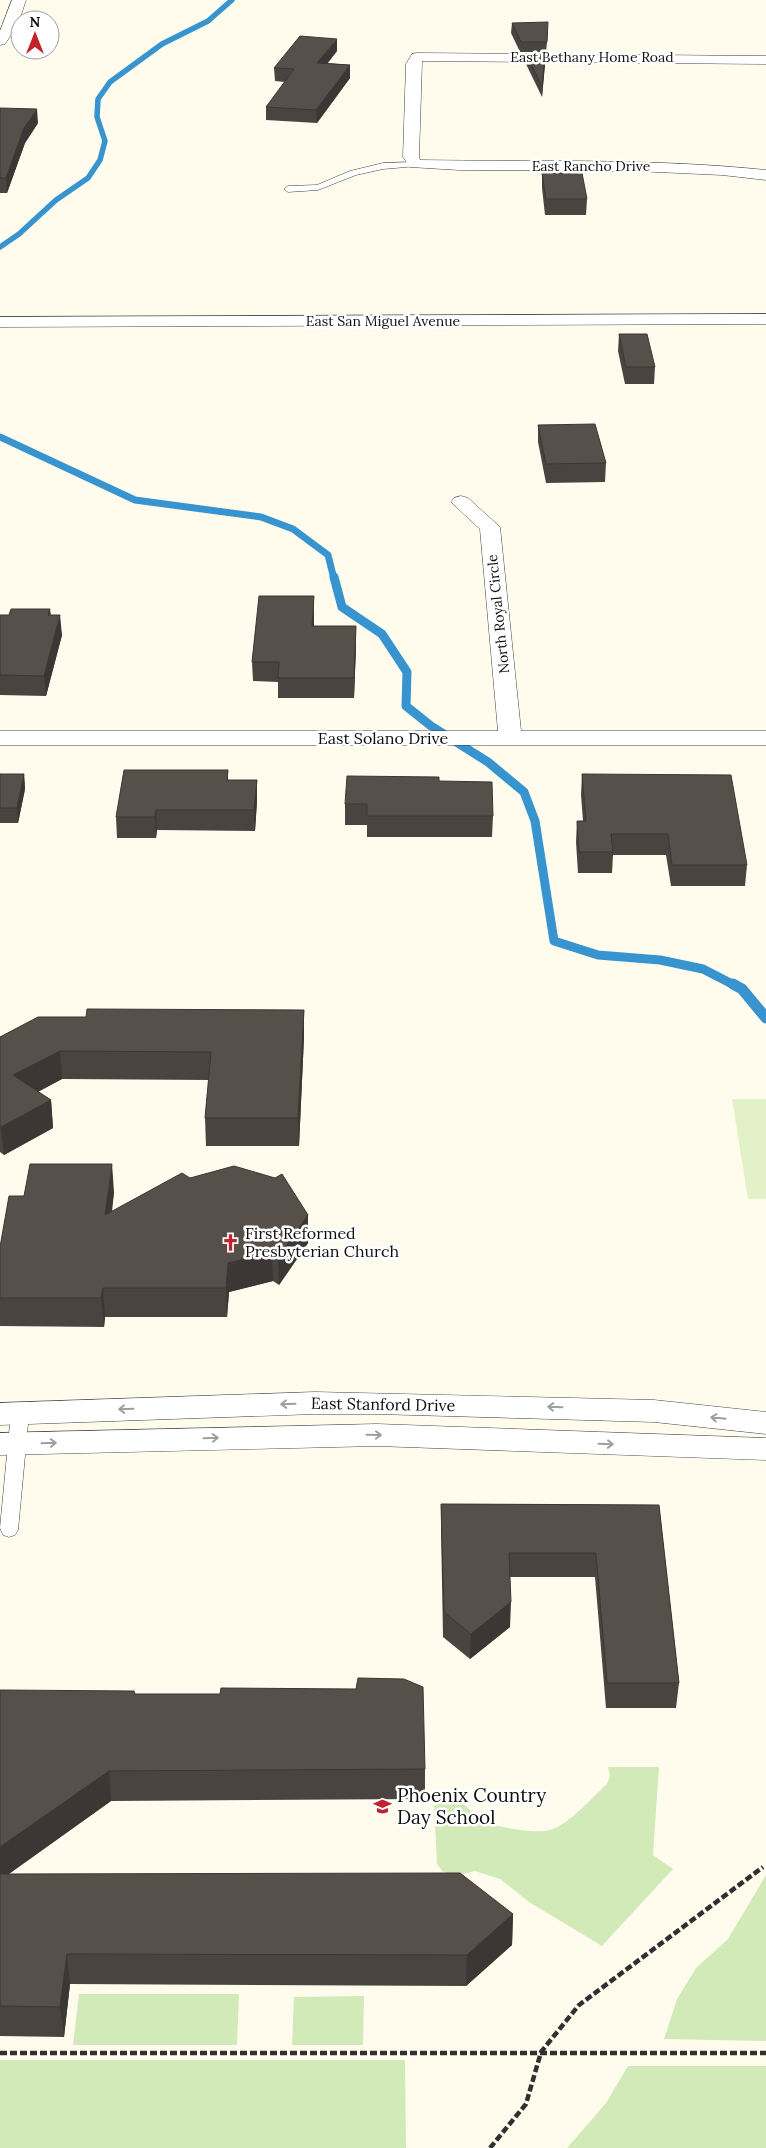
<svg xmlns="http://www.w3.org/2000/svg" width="766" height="2148" font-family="Lora,serif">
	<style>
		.green { fill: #d2eab7 }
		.pitch { fill: #e3f1c9 }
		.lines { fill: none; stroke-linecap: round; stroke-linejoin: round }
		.stream-far3 { stroke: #3894cf; stroke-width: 5.5 }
		.stream-far2 { stroke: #3894cf; stroke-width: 7 }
		.stream-far1 { stroke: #3894cf; stroke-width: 9 }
		.stream { stroke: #3894cf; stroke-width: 11 }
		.service-casing { stroke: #414141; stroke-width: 1 }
		.minor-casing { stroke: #414141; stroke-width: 1 }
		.tertiary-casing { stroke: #414141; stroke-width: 1 }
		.path { stroke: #303030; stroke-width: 4.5; stroke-dasharray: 7 3; stroke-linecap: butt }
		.service { fill: #fff; fill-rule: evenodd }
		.minor { fill: #fff; fill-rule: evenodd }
		.tertiary { fill: #fff; fill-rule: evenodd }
		.wall { fill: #4a4440 }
		.shaded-wall { fill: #3c3734 }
		.building { fill: #564f4a; stroke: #3c3734 }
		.oneway { stroke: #9f9f9f }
		.labels { text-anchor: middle; stroke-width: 5; stroke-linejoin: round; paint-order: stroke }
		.far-street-label { font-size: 14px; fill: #0e0e0e; stroke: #fff }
		.street-label { font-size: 16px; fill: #0e0e0e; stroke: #fff }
		.poi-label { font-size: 16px; fill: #0e0e0e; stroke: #fff; text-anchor: start }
		.near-poi-label { font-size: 19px; fill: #0e0e0e; stroke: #fff; text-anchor: start }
	</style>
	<rect width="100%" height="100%" fill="#fffcee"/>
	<g class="green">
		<path d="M608 1767H659L653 1855 673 1869 602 1946 529 1902 500 1879 475 1871 455 1876 442 1871 437 1864 434 1806C464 1789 463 1810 483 1820 498 1828 534 1834 550 1830 570 1824 591 1798 607 1784L610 1776Z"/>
		<polygon points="766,1875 766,2041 664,2039 677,1999 696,1968 728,1939"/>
		<polygon points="79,1994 239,1994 237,2045 73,2045"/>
		<polygon points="364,1996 363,2045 292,2045 294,1997"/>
		<polygon points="0,2060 405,2060 406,2148 0,2148"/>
		<polygon points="628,2066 766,2066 766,2148 567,2148 606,2103"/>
	</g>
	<polygon class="pitch" points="732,1099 766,1099 766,1199 748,1199"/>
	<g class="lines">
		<polyline class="stream-far3" points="0,247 19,234 56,200 88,178 100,160 105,141 97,117 98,99 110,82 162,44 208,21 232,0"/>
		<polyline class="stream-far2" points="0,437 135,500 261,517 293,529 328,555 334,579"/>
		<polyline class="stream-far1" points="334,577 342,607 382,634 407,672 406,706 431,726 488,762 524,792 535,821 554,941 598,955 660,960 703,969 736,986"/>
		<polyline class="stream" points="733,984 742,989 766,1018"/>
		<defs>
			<g id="service">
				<polygon points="415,162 419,164 418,166 383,169 356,175 318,190 288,192 284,189 288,186 317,185 350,171 383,163"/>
				<polygon points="20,1407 26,1409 29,1413 18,1530 15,1535 9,1537 3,1535 0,1528 11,1413 14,1409"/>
			</g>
			<g id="minor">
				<polygon points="12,0 26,0 18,24 5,44 0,45 0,31"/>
				<path d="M417 53 766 56V64L422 61 419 157 420 160C536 162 651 158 766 170V180L722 175 635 171 459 170 410 167 403 157 406 64 412 54Z"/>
				<polygon points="766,314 766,324 0,327 0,317"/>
				<polygon points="461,496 468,498 500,527 521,731 766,731 766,745 0,745 0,731 498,731 480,529 451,502 454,498"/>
			</g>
			<g id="tertiary">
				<polygon points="315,1392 654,1400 766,1412 766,1434 654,1422 377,1414 315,1414 0,1425 0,1403"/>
				<polygon points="377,1424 766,1438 766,1460 377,1446 0,1455 0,1433"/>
			</g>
		</defs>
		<use href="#service" class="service-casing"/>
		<use href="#minor" class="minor-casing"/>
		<use href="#tertiary" class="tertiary-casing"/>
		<g class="path">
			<polyline points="0,2053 766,2053"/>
			<polyline points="490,2148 526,2104 541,2052 579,2005 763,1867"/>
		</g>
		<use href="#service" class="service"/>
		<use href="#minor" class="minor"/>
		<use href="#tertiary" class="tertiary"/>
	</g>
	<g class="wall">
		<polygon points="512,23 548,32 546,52 520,52 511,33"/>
		<polygon points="337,51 327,63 350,65 350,78 317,123 266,120 266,107 285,82 275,81 274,68"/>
		<polygon points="526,54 545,64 542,97 526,64"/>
		<polygon points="0,108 38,123 25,143 7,193 0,193"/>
		<polygon points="542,173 587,199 586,215 545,215 542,188"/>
		<polygon points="619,334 655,367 654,384 625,384 618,351"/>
		<polygon points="538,425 606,463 605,482 546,483 538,442"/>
		<polygon points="50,609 51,615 62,635 46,696 0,695 0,615 9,615"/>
		<polygon points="314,616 314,626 356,646 354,698 278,698 278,682 253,681 252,662"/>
		<polygon points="228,770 228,780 257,780 257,801 255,831 157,830 156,838 117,838 116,817"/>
		<polygon points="0,774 24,774 25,789 18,823 0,823"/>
		<polygon points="582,774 747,865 745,886 671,886 666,855 613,855 612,873 578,873 576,842 577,821 583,821 581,795"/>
		<polygon points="439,781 493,816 492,837 367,837 367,825 345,825 345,804"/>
		<polygon points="304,1010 304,1037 299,1146 206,1146 205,1118 209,1080 62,1079 38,1092 51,1100 53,1128 4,1155 0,1152 0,1037 86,1017"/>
		<polygon points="190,1178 308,1215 308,1243 279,1285 273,1281 229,1292 227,1317 105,1317 104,1327 0,1326 0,1247 24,1196 114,1192 112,1212"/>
		<polygon points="441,1504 659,1505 679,1683 676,1708 606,1708 595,1577 510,1577 510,1627 470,1659 443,1637 441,1528"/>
		<polygon points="0,1690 135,1694 425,1769 425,1799 111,1801 9,1874 513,1914 512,1945 466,1986 70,1984 64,2037 0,2036"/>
	</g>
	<g class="shaded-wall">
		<polygon points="337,39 337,51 318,76 317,63"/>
		<polygon points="545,54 545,64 542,97 542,86"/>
		<polygon points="350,65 350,78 317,123 316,110"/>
		<polygon points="37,109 38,123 25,143 7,193 6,178 24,128"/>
		<polygon points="314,596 314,616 313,646 312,626"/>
		<polygon points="60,615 62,635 46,696 44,676"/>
		<polygon points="356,626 356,646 354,698 354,678"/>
		<polygon points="24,774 25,789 18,823 17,808"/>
		<polygon points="257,780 257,801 255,831 254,810"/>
		<polygon points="156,810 157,830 156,838 155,817"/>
		<polygon points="304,1010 304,1037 299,1146 298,1118"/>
		<polygon points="60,1051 62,1079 16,1103 13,1075"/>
		<polygon points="51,1100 53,1128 4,1155 1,1127"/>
		<polygon points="112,1164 114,1192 107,1244 105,1215"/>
		<polygon points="308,1215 308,1243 279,1285 278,1257"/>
		<polygon points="272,1252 273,1281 229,1292 227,1317 226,1288 228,1263"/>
		<polygon points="103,1288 105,1317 104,1327 101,1298"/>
		<polygon points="511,1602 510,1627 470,1659 471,1634"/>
		<polygon points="109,1771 111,1801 0,1880 0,1847"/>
		<polygon points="513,1914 512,1945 466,1986 467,1955"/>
		<polygon points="67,1954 70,1984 64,2037 60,2007"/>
	</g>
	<g class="building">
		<polygon points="548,22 547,42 521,42 512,23"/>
		<polygon points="300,36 337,39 317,63 350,65 316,110 266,107 294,69 274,68"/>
		<polygon points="526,54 545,54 542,86"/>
		<polygon points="0,108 37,109 24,128 6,178 0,178"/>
		<polygon points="542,173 582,173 587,199 546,199"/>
		<polygon points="619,334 647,334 655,367 626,367"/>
		<polygon points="595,424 606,463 546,464 538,425"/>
		<polygon points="259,596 314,596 312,626 356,626 354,678 278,678 279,662 252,662"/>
		<polygon points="11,609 50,609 48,615 60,615 44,676 0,675 0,615 9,615"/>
		<polygon points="124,770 228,770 227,780 257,780 254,810 156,810 155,817 116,817"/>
		<polygon points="0,774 24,774 17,808 0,808"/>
		<polygon points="582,774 731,775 747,865 672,865 668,834 611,834 613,852 579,852 577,821 586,821"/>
		<polygon points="347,776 439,777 439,781 492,782 493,816 367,816 367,804 345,804"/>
		<polygon points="87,1009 304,1010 298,1118 205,1118 211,1052 60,1051 13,1075 51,1100 1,1127 0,1126 0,1037 38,1017 86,1017"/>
		<polygon points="30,1164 112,1164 105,1215 182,1173 190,1178 234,1166 275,1178 282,1174 308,1215 278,1257 272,1252 228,1263 226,1288 103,1288 101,1298 0,1298 0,1247 9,1196 24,1196"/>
		<polygon points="441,1504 659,1505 679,1683 607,1683 596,1553 509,1553 511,1602 471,1634 444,1612"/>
		<polygon points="358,1678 404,1679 423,1687 425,1769 109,1771 0,1847 0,1690 134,1691 135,1694 220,1694 221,1688 356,1689"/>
		<polygon points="460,1873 513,1914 467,1955 67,1954 60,2007 0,2006 0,1874"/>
	</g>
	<defs><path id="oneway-shaft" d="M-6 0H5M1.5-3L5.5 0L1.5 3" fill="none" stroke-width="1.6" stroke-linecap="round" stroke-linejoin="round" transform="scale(1.25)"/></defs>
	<g class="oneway">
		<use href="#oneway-shaft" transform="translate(288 1404) rotate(178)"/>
		<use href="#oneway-shaft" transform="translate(555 1407) rotate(-178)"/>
		<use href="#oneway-shaft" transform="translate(126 1409) rotate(178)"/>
		<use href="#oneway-shaft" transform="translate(718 1418) rotate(-174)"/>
		<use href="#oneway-shaft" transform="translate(374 1435) rotate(1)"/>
		<use href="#oneway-shaft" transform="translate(211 1438) rotate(-2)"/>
		<use href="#oneway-shaft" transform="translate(49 1443) rotate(-2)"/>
		<use href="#oneway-shaft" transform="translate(606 1444) rotate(2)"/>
	</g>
	<defs>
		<symbol id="church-bare" viewBox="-9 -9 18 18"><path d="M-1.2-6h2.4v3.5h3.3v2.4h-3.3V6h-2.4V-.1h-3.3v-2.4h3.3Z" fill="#c0232b" stroke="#fff" stroke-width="2.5" paint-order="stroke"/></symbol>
		<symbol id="school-bare" viewBox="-9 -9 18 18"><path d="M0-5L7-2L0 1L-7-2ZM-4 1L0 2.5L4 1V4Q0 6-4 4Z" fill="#c0232b" stroke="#fff" stroke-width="2.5" paint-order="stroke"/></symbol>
	</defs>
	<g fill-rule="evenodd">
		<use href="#church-bare" x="218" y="1230" width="25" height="25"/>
		<use href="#school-bare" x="370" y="1794" width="25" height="25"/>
	</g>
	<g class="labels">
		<g class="far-street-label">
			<text x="592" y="62">East Bethany Home Road</text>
			<text x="591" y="171">East Rancho Drive</text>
			<text x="383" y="326">East San Miguel Avenue</text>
			<text transform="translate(498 614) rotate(-96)" y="5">North Royal Circle</text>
		</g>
		<g class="street-label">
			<text x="383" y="744">East Solano Drive</text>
			<text transform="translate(383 1404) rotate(1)" y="6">East Stanford Drive</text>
		</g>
		<g class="poi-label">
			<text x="245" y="1239">First Reformed<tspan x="245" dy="18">Presbyterian Church</tspan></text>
		</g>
		<g class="near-poi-label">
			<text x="397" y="1802">Phoenix Country<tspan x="397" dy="22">Day School</tspan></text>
		</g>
	</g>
	<g transform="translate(35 35)"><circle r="24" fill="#ffffff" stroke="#9f9f9f"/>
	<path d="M0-4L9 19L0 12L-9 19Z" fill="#c0232b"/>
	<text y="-8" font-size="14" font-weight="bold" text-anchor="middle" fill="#0e0e0e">N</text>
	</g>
</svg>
